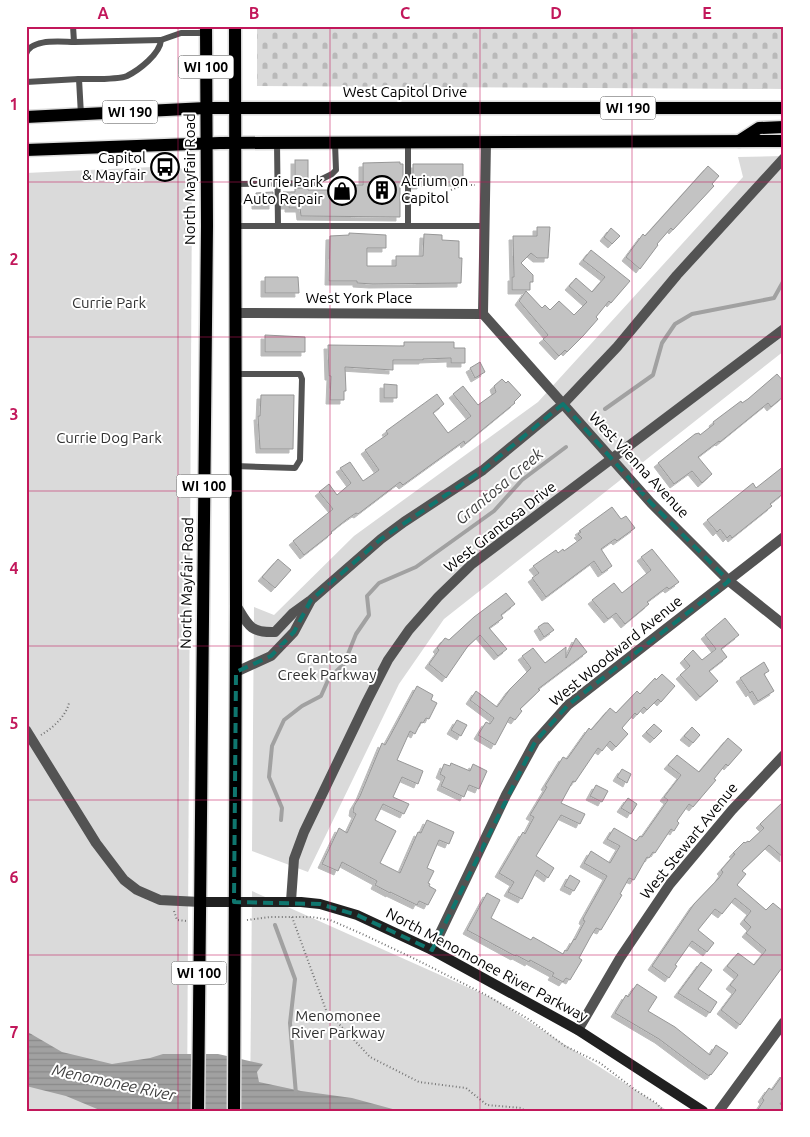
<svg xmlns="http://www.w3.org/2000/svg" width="810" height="1137" font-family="Ubuntu,sans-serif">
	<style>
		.green { fill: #dadada }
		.cemetery { fill: url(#cemetery-stones) }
		.water { fill: url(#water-rules) }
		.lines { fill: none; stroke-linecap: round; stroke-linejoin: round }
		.stream { stroke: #a1a1a1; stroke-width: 4 }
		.building { fill: #c3c3c3; stroke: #979797; filter: url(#shadow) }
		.primary-casing { stroke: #dbdbdb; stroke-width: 15 }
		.path { stroke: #757575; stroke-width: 2; stroke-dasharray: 1 2.5; stroke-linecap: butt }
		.lane { stroke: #535353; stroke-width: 6 }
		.street { stroke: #535353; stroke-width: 10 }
		.secondary { stroke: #202020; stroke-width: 10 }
		.primary { stroke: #000; stroke-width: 12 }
		.marked { fill: none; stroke: #0f766e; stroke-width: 4; stroke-dasharray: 10 6; stroke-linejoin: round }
		.grid { fill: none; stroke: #c2185b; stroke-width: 1; stroke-opacity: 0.55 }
		.labels { text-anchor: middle; stroke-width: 4; stroke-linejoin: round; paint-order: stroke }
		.shield { fill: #fff; stroke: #4c4c4c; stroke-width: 1 }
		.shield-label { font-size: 14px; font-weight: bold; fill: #000 }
		.street-label { font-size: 15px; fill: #000; stroke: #fff }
		.poi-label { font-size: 15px; fill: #000; stroke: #fff; text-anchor: end }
		.park-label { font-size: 15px; fill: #313131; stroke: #fff }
		.water-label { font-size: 16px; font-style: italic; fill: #424242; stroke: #fff }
		.neatline { fill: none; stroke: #c2185b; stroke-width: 2 }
		.grid-label { font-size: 16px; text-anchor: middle; font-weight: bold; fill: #c2185b }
	</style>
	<defs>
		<pattern id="cemetery-stones" width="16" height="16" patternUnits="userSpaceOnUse" patternTransform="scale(1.25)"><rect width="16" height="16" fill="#dadada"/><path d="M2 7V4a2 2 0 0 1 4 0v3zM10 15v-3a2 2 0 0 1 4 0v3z" fill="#b9b9b9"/></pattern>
		<pattern id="water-rules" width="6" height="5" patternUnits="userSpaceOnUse" patternTransform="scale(1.25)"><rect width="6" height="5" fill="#a1a1a1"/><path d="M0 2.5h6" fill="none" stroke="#898989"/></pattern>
		<filter id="shadow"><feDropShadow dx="-4" dy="4" stdDeviation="0" flood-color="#0004"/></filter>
	</defs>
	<rect width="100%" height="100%" fill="#fff"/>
	<g class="green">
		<polygon points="784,156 784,351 444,619 399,684 308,872 252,851 254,607 274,615 354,536 538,402 743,177 738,157"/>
		<path d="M173 166C185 168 191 176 192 187L187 1111H26V173Z"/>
		<polygon points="252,891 494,999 668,1111 250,1111"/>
	</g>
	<polygon class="cemetery" points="257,26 784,26 784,89 257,86"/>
	<polygon class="water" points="26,1031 62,1052 112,1064 150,1058 163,1054 218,1054 263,1064 257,1072 259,1082 301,1091 352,1098 400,1111 102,1111 66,1096 26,1086"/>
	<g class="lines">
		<g class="stream">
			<polyline points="605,409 653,375 662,343 675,324 692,314 774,298 784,280"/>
			<polyline points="281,820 282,808 269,777 272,746 284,720 302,706 321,696 329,678 344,664 356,634 369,615 367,596 379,583 416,567 494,511 522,480 566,447"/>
			<polyline points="275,925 295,979 290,1023 296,1094"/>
		</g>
	</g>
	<g class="building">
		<rect x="295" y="160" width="13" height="18"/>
		<polygon points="400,162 400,164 403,164 403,185 400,185 400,217 301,216 300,208 289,208 289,205 283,205 283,192 295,192 295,188 308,188 308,190 333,190 333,185 363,185 363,163"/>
		<polygon points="413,164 463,164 463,182 421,182 421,185 413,185"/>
		<polygon points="708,166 719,176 712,184 714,186 673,230 671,228 657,244 658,245 640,269 626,257 643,234 645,236"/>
		<polygon points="273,192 273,205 256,205 256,193"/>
		<polygon points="537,227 550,227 548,258 537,258 531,253 521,263 533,275 533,282 530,282 530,290 512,290 512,277 514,277 513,236 537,236"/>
		<polygon points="611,228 620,236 612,244 604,237"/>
		<polygon points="349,233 386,235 386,248 367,248 367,266 396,266 396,256 423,256 424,234 442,235 442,240 459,241 459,258 462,258 461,283 373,284 357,283 357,281 329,281 330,236 349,235"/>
		<polygon points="591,250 630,281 611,303 609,301 596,317 598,319 583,336 567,352 565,350 559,356 543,339 548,335 519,301 526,291 542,308 545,305 550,310 559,301 574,315 587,302 569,286 576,278 592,292 605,277 583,260"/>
		<polygon points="265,277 298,277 299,293 265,293"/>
		<polygon points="265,335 305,337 305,352 265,352"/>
		<polygon points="404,342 454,342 454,348 465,348 465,363 451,363 451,358 423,359 423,360 393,360 393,370 345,367 346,391 344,391 344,400 330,400 331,376 329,376 328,345 404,346"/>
		<polygon points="480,362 485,372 475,378 470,368"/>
		<polygon points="777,374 784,382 784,396 771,407 768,403 720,442 719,441 698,457 712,474 702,483 692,471 674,484 658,463 695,434 699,433 700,435 714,424 713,422 741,401 742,403 748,399"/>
		<polygon points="502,379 506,383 508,381 521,395 514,402 515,403 465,444 464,441 403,485 400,482 358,514 356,513 346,520 331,532 332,533 304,555 293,541 333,509 319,492 329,484 337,495 351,483 340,468 350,462 363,481 379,470 365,450 388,434 386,431 437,394 444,404 433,413 448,433 471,416 453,394 463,386 478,405 496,392 494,386"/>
		<polygon points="384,384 397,385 397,398 384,398"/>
		<polygon points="261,395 294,395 293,449 260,449 258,416 260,416"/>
		<polygon points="784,466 784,493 770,504 772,506 732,538 730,535 727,538 720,529 717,532 707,520 753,483 756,488"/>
		<polygon points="612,507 621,519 626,516 635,528 617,541 615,539 601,549 612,566 602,573 594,561 546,597 532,578 539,573 533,566 556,550 558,553 563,549 564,551 582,538 578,534 581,532 579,531"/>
		<polygon points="652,549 679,582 669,589 667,587 647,602 649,604 625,624 616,613 608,619 592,600 614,583 622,593 651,570 641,557"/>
		<polygon points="278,559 291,570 275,588 262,577"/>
		<polygon points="506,593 515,604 501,615 503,618 489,628 507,649 498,656 480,635 468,646 446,678 429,664 439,650 437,648 445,638 449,640 474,617"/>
		<polygon points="725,618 739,635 721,649 727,657 709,671 718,681 700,697 680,675 690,666 684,659 693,650 702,660 716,649 705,635"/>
		<polygon points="544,623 548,623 554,630 544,637 538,627"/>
		<polygon points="576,638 587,652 538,689 540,690 520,709 522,711 515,720 510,717 495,745 478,735 486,722 490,724 494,718 470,700 476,691 497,707 510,689 531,668 522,656 533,648 545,663 566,647 566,658"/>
		<polygon points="764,662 769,671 764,674 774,691 758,701 752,691 750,693 740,678"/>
		<polygon points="662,674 675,686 661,702 658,699 647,710 644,707 637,715 635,713 622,728 628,734 616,747 610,741 602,751 598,748 575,782 573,781 561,803 585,814 580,824 561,815 536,856 554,868 548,878 537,870 522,899 508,892 514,882 499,873 523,832 525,834 534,817 530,815 547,787 545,786 563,757 567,759 589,728 591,730 610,708 616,713 637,691 640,694 655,678 656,680"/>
		<polygon points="417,686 433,695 431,700 437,703 429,719 426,718 423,723 421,722 415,734 410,731 397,760 423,771 418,784 402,777 393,797 409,804 404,814 383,804 375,820 396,831 380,863 400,873 418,832 421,833 427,820 454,832 449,844 439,840 427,868 434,871 428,883 430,884 429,886 436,890 428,905 419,901 417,905 390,892 390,893 375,885 377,881 342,862 338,871 322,864 339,828 347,833 356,814 353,812 354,806 360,796 382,743 385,745 389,738"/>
		<polygon points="457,720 467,725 461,736 451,730"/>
		<polygon points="654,724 662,731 654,739 646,732"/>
		<polygon points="692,727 700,735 693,743 684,736"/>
		<polygon points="728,738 742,750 728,766 726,764 714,779 716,780 693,807 689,804 677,821 679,823 674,831 671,829 655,853 653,852 649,858 647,857 634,880 629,878 620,894 622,895 601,930 596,928 591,936 579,958 582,960 570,980 566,978 563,982 552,976 554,973 530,960 529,962 516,955 515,956 467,930 487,893 500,900 491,918 531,940 533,937 563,954 565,950 567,951 574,939 575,940 585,921 583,920 584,917 607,876 584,863 591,851 610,863 620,846 607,839 614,828 636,841 640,836 642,837 668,800 664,797 681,775 668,765 677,755 699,772"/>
		<polygon points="451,763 470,771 473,764 487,771 479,789 469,785 464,797 441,786 445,777 440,774 444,764 450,766"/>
		<polygon points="622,769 631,774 627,783 617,777"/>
		<polygon points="596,785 608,791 602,802 590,796"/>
		<polygon points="628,798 637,804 631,814 621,808"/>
		<polygon points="784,801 784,858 769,845 742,871 746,874 737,885 766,910 773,903 784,912 784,965 740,1025 721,1010 736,990 730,985 738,975 727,966 738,953 754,965 766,950 746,933 751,927 744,920 751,911 735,898 722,914 715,909 698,930 714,943 707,952 692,941 675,965 677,966 669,978 652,966 694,904 719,878 723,872 721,870 735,854 733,853 744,842 745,843 748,841 749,842 764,828 760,824"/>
		<polygon points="570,875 580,881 574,891 564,886"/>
		<polygon points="701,962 712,970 698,989 717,1002 710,1013 678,993"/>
		<polygon points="637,984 657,997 648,1011 675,1027 710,1055 716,1045 728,1053 711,1075 710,1074 709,1076 695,1066 659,1039 615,1013 626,995 628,997"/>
		<polygon points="784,1073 784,1098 780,1104 784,1106 784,1111 757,1111 764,1100 762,1098 769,1088 772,1090"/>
	</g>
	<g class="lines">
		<defs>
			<g id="primary">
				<polyline points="26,117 206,108 784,108"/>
				<polyline points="739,141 759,128 784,127"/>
				<polyline points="26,150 220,143 784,141"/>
				<polyline points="198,1111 207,226 206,26"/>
				<polyline points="234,1111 236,605 235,26"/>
			</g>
		</defs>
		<use href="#primary" class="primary-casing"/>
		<g class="path">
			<polyline points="451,190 463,185 475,185"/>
			<path d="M41 735C53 728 66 716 69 703"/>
			<polyline points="174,911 177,920 187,921"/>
			<polyline points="292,917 326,1010 370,1057 419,1082 466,1088 487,1105 522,1108 524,1111"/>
			<polyline points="247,920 270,917 312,917 330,920 360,933 413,958 488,996 530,1020 565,1046 600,1063 634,1089 656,1103 664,1111"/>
		</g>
		<g class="lane">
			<polyline points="74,42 161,40"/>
			<path d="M26 54C31 38 61 42 74 42L73 26"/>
			<polyline points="26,82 79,79"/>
			<path d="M81 115 79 79C90 79 118 80 127 76 139 70 160 54 161 40L181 33H206"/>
			<polyline points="408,142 408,226"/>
			<polyline points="277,143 278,226"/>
			<polyline points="235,184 314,183 332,174 336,170 335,143"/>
			<polyline points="235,226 484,226"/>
			<polyline points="235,374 300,374 302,379 300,460 295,468 235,466"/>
		</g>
		<g class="street">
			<polyline points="235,313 483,314"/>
			<polyline points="483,314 651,503 729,581 784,625"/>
			<polyline points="483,314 486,142"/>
			<path d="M236 605C248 625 250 633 275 632L293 613 311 600 381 539 404 522 483 470 563 404 617 347 677 275 784 158"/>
			<polyline points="236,672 271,656 294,632 310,602"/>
			<polyline points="26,730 96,843 124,880 137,890 160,900 200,902"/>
			<polyline points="291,901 294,859 304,832 367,701 388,660 409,630 438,597 472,564 784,329"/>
			<polyline points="432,950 506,795 535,742 568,705 784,537"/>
			<polyline points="578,1030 620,958 670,884 732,810 784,755"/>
			<polyline points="719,1111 784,1022"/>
		</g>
		<polyline class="secondary" points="200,902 301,902 320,904 357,915 432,950 578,1030 703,1111"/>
		<use href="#primary" class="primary"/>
	</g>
	<path class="marked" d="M563 404 651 503 729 581 568 705 535 742 432 950 357 915 320 904 234 902 236 672 271 656 294 632 311 600 381 539 483 470Z"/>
	<path class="grid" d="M178 26V1111M330 26V1111M480 26V1111M632 26V1111M26 182H784M26 337H784M26 491H784M26 646H784M26 800H784M26 955H784"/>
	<defs>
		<symbol id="bus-ring" viewBox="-11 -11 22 22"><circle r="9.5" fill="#fff" stroke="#000" stroke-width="1.5"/><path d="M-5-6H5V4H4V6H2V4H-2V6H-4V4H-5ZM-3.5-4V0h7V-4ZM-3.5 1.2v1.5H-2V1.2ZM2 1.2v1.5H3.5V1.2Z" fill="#000"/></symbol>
		<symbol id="building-ring" viewBox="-11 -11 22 22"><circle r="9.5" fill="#fff" stroke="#000" stroke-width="1.5"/><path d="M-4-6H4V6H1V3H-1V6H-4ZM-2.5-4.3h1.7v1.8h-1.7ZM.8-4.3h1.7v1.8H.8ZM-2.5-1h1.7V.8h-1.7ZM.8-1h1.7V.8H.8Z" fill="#000"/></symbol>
		<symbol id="shop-ring" viewBox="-11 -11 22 22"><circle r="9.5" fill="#fff" stroke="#000" stroke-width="1.5"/><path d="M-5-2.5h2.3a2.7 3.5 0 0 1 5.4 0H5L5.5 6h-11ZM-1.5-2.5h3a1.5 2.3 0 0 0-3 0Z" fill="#000"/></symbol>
	</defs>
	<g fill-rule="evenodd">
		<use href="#bus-ring" x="149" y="151" width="32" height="32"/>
		<use href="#building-ring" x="366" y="174" width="32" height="32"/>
		<use href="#shop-ring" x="326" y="175" width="32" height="32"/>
	</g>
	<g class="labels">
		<g class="shield">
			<rect x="178.5" y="55.5" width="55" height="23" rx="4"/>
			<rect x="600.5" y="96.5" width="55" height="23" rx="4"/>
			<rect x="102.5" y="100.5" width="55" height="23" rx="4"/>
			<rect x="176.5" y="474.5" width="55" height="23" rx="4"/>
			<rect x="171.5" y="961.5" width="55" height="23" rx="4"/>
		</g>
		<g class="shield-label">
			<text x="206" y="72">WI 100</text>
			<text x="628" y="113">WI 190</text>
			<text x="130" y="117">WI 190</text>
			<text x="204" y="491">WI 100</text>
			<text x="199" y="978">WI 100</text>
		</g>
		<g class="street-label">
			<text x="405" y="97">West Capitol Drive</text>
			<text transform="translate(190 179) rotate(-90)" y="5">North Mayfair Road</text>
			<text x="359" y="303">West York Place</text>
			<text transform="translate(639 465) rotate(47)" y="5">West Vienna Avenue</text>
			<text transform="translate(500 527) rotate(-38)" y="5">West Grantosa Drive</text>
			<text transform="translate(187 583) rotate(-89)" y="5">North Mayfair Road</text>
			<text transform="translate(616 651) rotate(-39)" y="5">West Woodward Avenue</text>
			<text transform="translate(689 841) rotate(-51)" y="5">West Stewart Avenue</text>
			<text transform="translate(487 965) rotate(28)" y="5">North Menomonee River Parkway</text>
		</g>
		<g class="poi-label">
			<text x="146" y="163">Capitol<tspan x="146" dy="17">&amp; Mayfair</tspan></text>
			<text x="401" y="186" text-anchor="start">Atrium on<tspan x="401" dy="17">Capitol</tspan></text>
			<text x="323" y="187">Currie Park<tspan x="323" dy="17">Auto Repair</tspan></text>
		</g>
		<g class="park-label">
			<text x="109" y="308">Currie Park</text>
			<text x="109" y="443">Currie Dog Park</text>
			<text x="327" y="663">Grantosa<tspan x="327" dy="17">Creek Parkway</tspan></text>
			<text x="338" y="1021">Menomonee<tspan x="338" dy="17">River Parkway</tspan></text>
		</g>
		<g class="water-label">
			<text transform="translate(499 486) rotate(-40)" y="6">Grantosa Creek</text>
			<text transform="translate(114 1082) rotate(12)" y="6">Menomonee River</text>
		</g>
	</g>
	<rect width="810" height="1137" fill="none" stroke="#ffffff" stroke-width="55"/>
	<rect x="28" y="28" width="754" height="1082" class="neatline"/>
	<g class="grid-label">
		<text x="103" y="19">A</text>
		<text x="254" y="19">B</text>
		<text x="405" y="19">C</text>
		<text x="556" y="19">D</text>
		<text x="707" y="19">E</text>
		<text x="14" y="110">1</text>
		<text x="14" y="265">2</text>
		<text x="14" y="420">3</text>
		<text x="14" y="574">4</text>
		<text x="14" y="729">5</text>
		<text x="14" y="883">6</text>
		<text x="14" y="1038">7</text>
	</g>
</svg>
